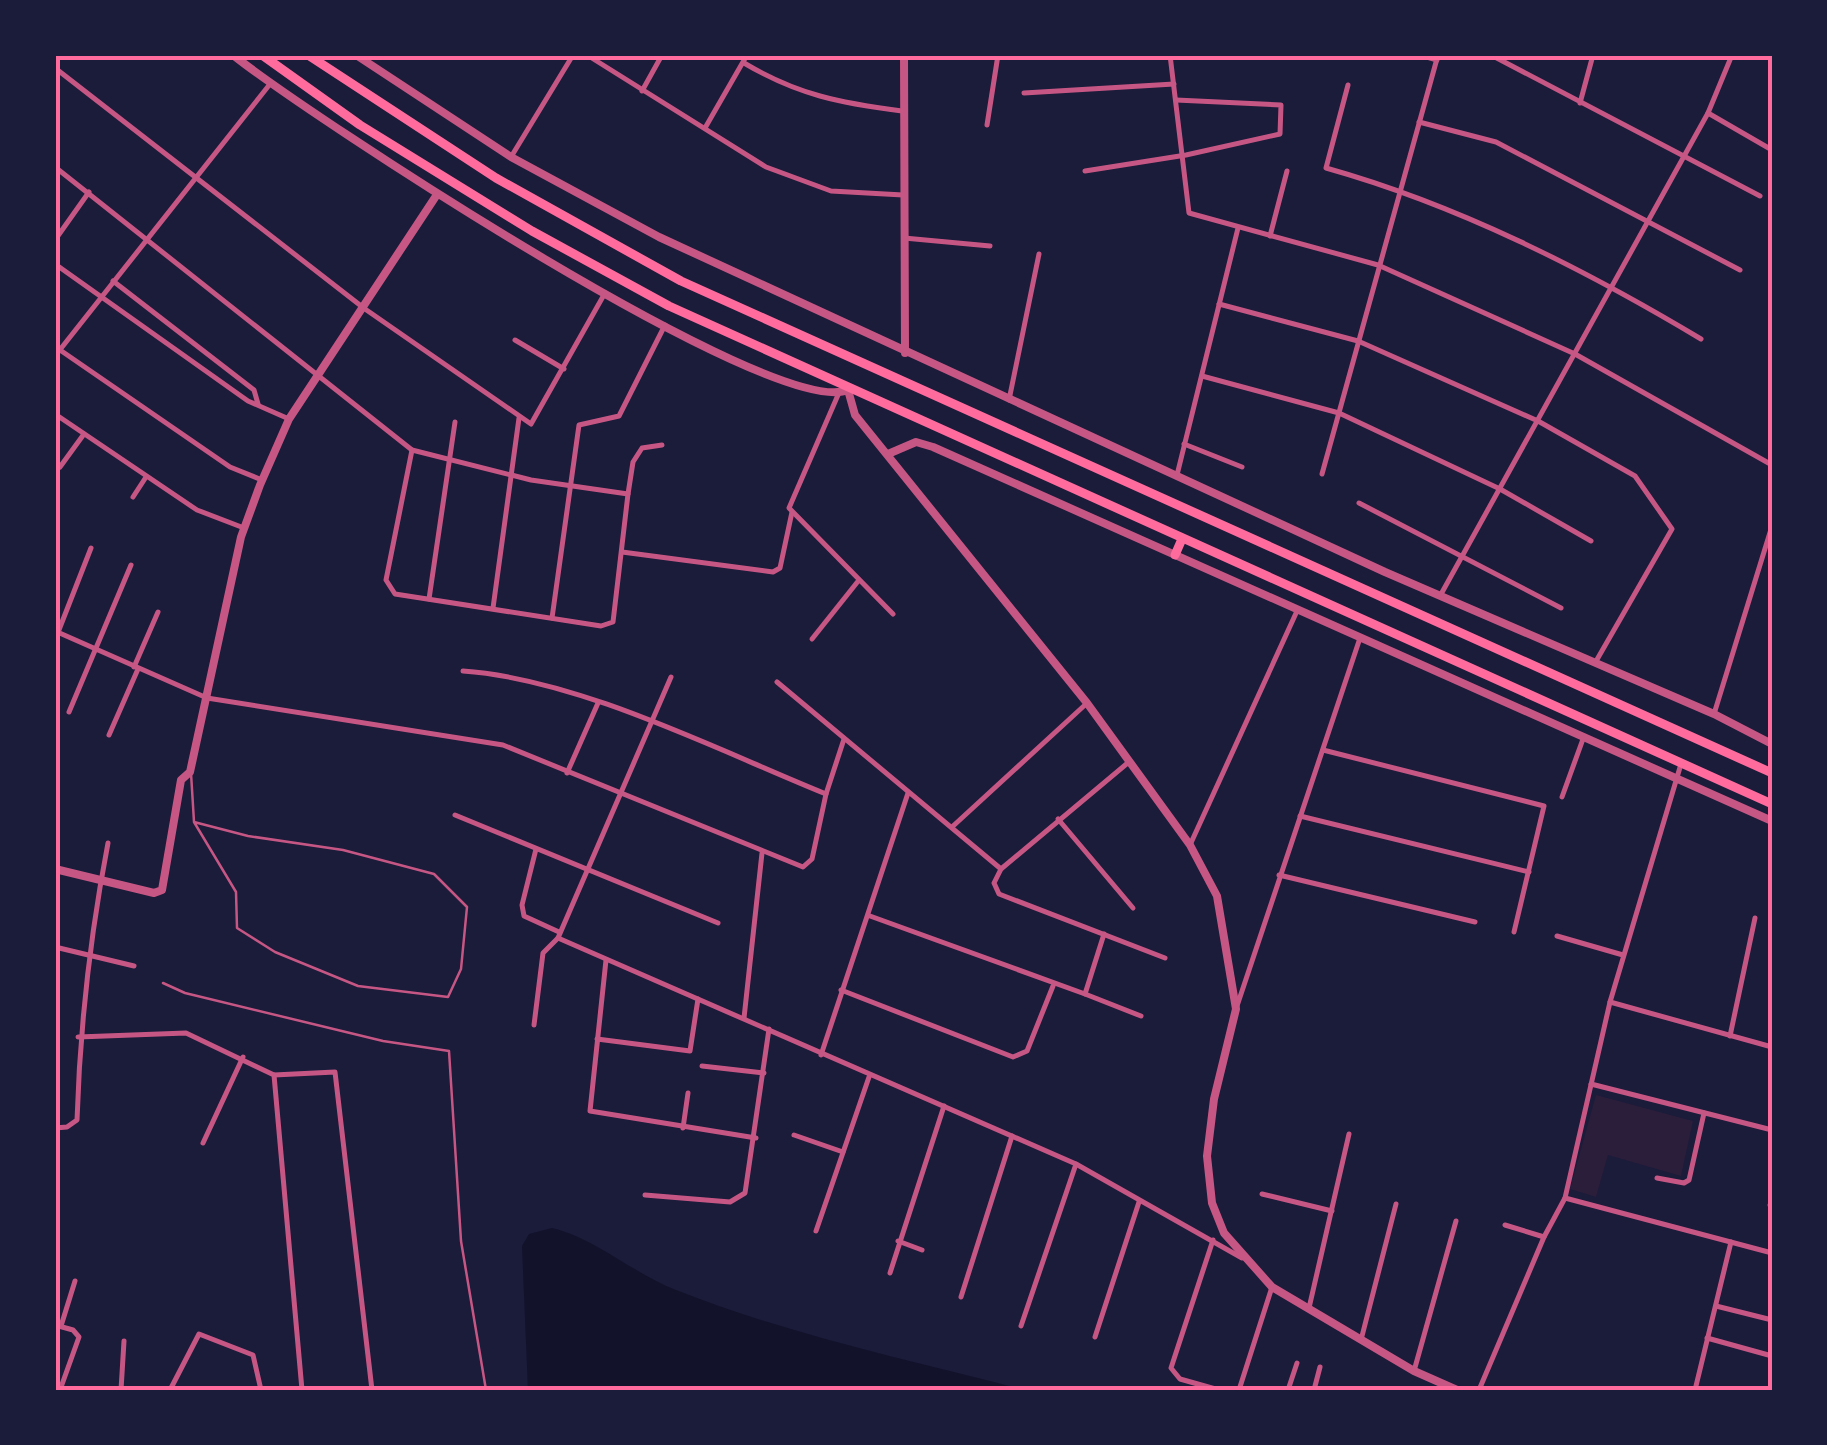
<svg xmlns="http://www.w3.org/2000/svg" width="1827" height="1445" font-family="Figtree,sans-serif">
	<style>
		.green { fill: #2a1e3b }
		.water { fill: #12122b }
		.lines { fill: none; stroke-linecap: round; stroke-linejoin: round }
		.service { stroke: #c65784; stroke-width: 2.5 }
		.minor { stroke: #c65784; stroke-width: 5 }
		.tertiary { stroke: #c65784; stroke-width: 8 }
		.trunk { stroke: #ff6b9d; stroke-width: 9 }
		.neatline { fill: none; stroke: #ff6b9d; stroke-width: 4 }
	</style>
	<rect width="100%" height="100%" fill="#1b1b3a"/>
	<polygon class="green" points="1596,1095 1693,1121 1681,1176 1608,1155 1596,1197 1570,1189"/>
	<path class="water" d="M552 1228C597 1239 632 1273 676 1290 787 1334 908 1360 1025 1390H528L522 1246 529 1234Z"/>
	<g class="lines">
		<g class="service">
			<polyline points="191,773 194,822 248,836 343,850 434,874 467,907 461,969 448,997 358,986 275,952 237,928 236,892 194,822"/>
			<polyline points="163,983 185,993 383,1041 449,1051 461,1241 486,1390"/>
		</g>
		<g class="minor">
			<polyline points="587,55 766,167 831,191 903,195"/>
			<polyline points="1170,55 1189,213 1378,265 1575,354 1772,465"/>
			<polyline points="1420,55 1437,60"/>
			<polyline points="1491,55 1760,196"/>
			<path d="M744 63C798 95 840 103 902 111"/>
			<polyline points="55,68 365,309 531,424 605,293"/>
			<path d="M1348 85 1326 168C1458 205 1584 269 1701 339"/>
			<polyline points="642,91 662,55"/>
			<polyline points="1024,93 1174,84"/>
			<polyline points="1580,103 1593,55"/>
			<polyline points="1708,113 1772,150"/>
			<polyline points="1419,122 1496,142 1740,270"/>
			<polyline points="987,125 998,55"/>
			<polyline points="705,128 747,55"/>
			<polyline points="511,157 573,55"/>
			<polyline points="55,167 412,450 531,480 628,494 633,462 642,448 662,445"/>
			<polyline points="1085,171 1186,155 1280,134 1281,105 1176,100"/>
			<polyline points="1270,236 1287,171"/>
			<polyline points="904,238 990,246"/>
			<polyline points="55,240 89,192"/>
			<polyline points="55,264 248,401 289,419"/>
			<polyline points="113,281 254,390 258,404"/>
			<polyline points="1219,304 1358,341 1538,421 1635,476 1672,529 1595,663"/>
			<polyline points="515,340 564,369"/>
			<polyline points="60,350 230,467 262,480"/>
			<polyline points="55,356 270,84"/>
			<polyline points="1202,376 1339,413 1500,489 1591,541"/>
			<polyline points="838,395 789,508 893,614"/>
			<polyline points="1009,400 1039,254"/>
			<polyline points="55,414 197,510 244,528"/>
			<polyline points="1184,444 1242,467"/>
			<polyline points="412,450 386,580 395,594 601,626 613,622 628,494"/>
			<polyline points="60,467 84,434"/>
			<polyline points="1322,474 1438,55"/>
			<polyline points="1177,475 1238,228"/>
			<polyline points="133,497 146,477"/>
			<polyline points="1359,503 1561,608"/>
			<polyline points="622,552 773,572 780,568 792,512"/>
			<polyline points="1440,596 1708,113 1732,55"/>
			<polyline points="429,599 455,422"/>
			<polyline points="493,608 519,418"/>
			<polyline points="552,618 579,425 619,416 665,325"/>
			<polyline points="55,631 207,698 503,745 803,867 812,859 826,794 844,739"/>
			<polyline points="812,639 859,580"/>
			<polyline points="55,640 91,548"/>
			<polyline points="134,667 158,612"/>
			<path d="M463 671C579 679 717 750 826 794"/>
			<polyline points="671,677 558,938 1076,1164 1242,1258"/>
			<polyline points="777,682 1001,869"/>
			<polyline points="69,712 131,565"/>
			<polyline points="1714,714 1772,526"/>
			<polyline points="109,735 138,669"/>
			<polyline points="1323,750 1544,806 1514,932"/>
			<polyline points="1130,761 1001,869 994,883 999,894 1165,958"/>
			<polyline points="567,773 598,703"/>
			<polyline points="1562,797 1583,739"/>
			<polyline points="455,815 718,923"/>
			<polyline points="1300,816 1529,872"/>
			<polyline points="1058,819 1133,908"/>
			<polyline points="952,827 1086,704"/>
			<polyline points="1190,845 1297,611"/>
			<polyline points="536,849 522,905 524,916 559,932"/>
			<polyline points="1279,875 1475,922"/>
			<polyline points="870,916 1085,994 1104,934"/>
			<polyline points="1557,936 1623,955"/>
			<polyline points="55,947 134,966"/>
			<polyline points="606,960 590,1111 756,1138"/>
			<polyline points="841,990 1013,1057 1027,1051 1053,986"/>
			<polyline points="1085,994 1141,1016"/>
			<polyline points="1610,1002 1772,1047"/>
			<polyline points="1237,1006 1360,638"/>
			<polyline points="744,1018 762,853"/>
			<polyline points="534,1025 543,953 558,938"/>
			<polyline points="1730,1036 1755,918"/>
			<polyline points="78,1037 186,1033 274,1075 302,1390"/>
			<polyline points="597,1039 690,1051 698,999"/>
			<polyline points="821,1055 908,793"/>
			<polyline points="702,1066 764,1073"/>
			<polyline points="274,1075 335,1072 372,1390"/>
			<polyline points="1591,1084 1772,1130"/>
			<path d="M55 1128 67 1127 77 1120C80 1025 90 936 108 843"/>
			<polyline points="683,1128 688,1093"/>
			<polyline points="794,1135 843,1152"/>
			<polyline points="203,1143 243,1057"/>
			<polyline points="1657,1178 1684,1183 1689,1180 1704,1113"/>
			<polyline points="1262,1194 1332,1211"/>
			<polyline points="645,1195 730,1202 745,1193 769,1029"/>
			<polyline points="1565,1198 1772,1253"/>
			<polyline points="1770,1205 1772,1205"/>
			<polyline points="1505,1225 1544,1237"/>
			<polyline points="816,1231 869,1077"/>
			<polyline points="1213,1240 1171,1368 1180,1379 1219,1390"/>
			<polyline points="898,1241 922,1250"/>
			<polyline points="890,1273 944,1106"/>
			<polyline points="961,1297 1012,1136"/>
			<polyline points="1716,1306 1772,1320"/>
			<polyline points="1309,1308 1349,1134"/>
			<polyline points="55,1325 73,1330 79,1337 60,1390"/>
			<polyline points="61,1326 75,1281"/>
			<polyline points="1021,1326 1076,1164"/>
			<polyline points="1095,1337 1139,1202"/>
			<polyline points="1707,1338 1772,1356"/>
			<polyline points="1361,1340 1396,1204"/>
			<polyline points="1414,1371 1456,1221"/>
			<polyline points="121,1390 124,1341"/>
			<polyline points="170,1390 199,1334 253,1355 261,1390"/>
			<polyline points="1239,1390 1272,1287"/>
			<polyline points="1288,1390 1297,1363"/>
			<polyline points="1314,1390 1320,1367"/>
			<polyline points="1479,1390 1544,1237 1565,1198 1610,1002 1681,764"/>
			<polyline points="1695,1390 1731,1242"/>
		</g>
		<g class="tertiary">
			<path d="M233 55C310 116 773 421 848 390L855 415 1087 703 1190 845 1217 896 1236 1009 1214 1099 1207 1156 1212 1203 1224 1233 1272 1287 1414 1371 1457 1390"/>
			<polyline points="356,55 511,157 659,237 1385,572 1714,714 1772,744"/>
			<polyline points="904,55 905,353"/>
			<polyline points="888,454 916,442 933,447 1772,821"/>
			<polyline points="55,869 154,893 162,890 181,780 190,772 241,537 260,485 289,419 436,196"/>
		</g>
		<g class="trunk">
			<polyline points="262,55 360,125 532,231 669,306 1772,804"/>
			<polyline points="308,55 496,178 681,281 1772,773"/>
			<polyline points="1175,555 1182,539"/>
		</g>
	</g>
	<rect width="1827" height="1445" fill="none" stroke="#1b1b3a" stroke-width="115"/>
	<rect x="58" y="58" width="1712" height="1330" class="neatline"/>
</svg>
